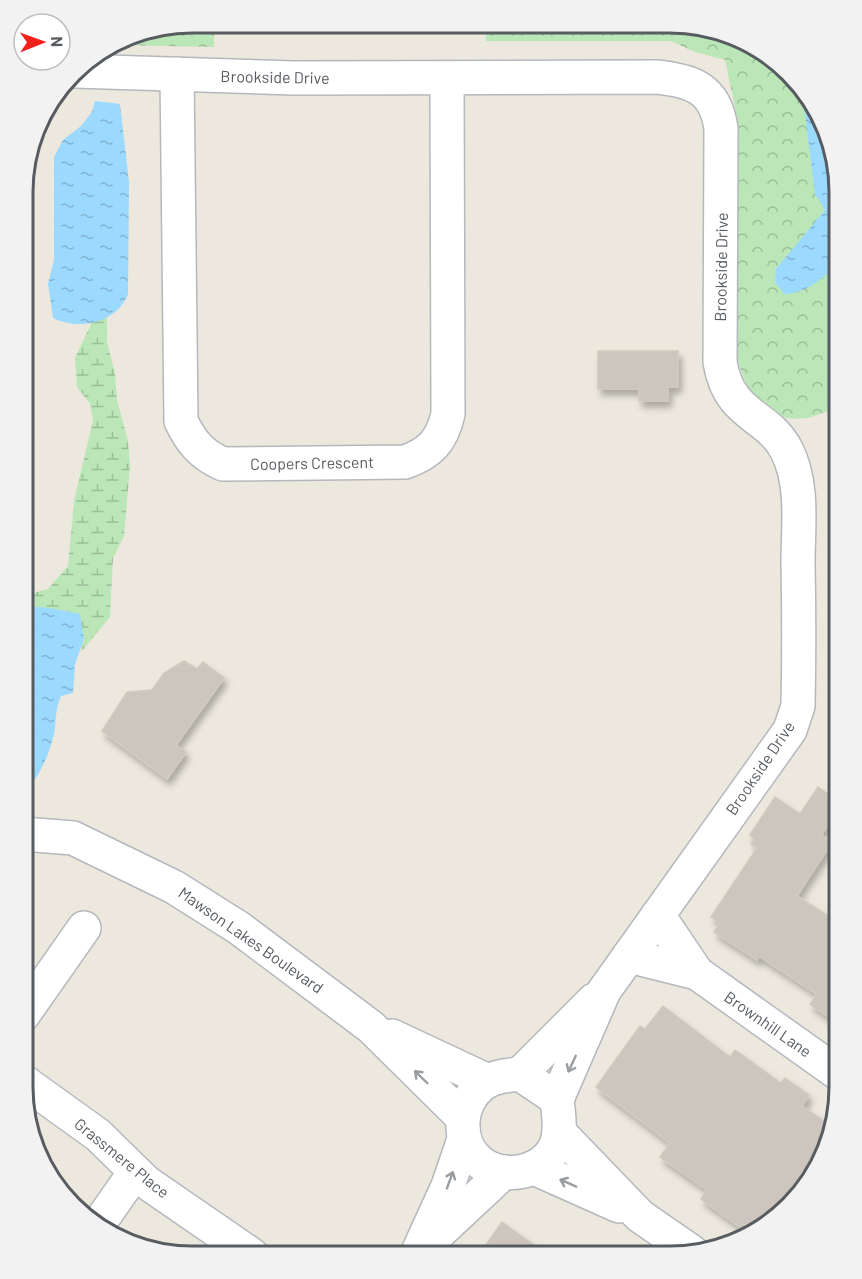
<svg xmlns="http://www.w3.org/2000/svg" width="862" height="1279" font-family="Barlow,sans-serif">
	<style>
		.wetland { fill: url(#wetland-marsh) }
		.park { fill: url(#park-crowns) }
		.water { fill: url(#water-ripples) }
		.building { fill: #ccc6bf; stroke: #d1c9bc; stroke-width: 1.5; filter: url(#shadow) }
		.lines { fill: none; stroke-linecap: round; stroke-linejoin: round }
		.minor-casing { stroke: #b4b8bd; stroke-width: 36 }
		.minor { stroke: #fff; stroke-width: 33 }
		.oneway { stroke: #9a9da0 }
		.labels { text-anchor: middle; stroke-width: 4.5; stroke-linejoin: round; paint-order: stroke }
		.street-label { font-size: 16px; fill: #575c61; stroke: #fff }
		.rim { fill: none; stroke: #575c61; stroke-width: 3 }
	</style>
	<defs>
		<pattern id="wetland-marsh" width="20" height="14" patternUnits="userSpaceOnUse" patternTransform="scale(1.5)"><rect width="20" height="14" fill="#bbe6b8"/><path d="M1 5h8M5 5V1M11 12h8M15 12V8" fill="none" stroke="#9bbe99"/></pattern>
		<pattern id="park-crowns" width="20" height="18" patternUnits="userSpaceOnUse" patternTransform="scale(1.5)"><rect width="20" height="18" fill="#bbe6b8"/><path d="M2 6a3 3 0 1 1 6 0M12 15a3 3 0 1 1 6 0" fill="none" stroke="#9bbe99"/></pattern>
		<pattern id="water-ripples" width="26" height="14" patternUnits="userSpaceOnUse" patternTransform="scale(1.5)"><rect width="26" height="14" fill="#9bd9ff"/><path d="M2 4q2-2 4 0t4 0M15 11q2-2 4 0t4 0" fill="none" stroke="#81b3d2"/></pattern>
		<filter id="shadow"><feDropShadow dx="3.5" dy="6" stdDeviation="3" flood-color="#0004"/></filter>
	</defs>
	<rect width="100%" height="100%" fill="#ece8de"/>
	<polygon class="wetland" points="107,318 107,342 115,373 117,400 128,441 130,466 124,536 113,558 110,617 81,652 84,639 67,611 36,607 23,609 26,595 48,589 68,566 74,501 93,420 90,404 77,387 75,358 92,322"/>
	<g class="park">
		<polygon points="192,23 214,23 214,47 114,45 137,32"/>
		<path d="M485 23 692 24 773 58 826 127 839 192V409C828 409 819 416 807 418 764 423 749 397 738 361V121L725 60 695 52 671 41H486Z"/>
	</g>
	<g class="water">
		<path d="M803 97 826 127 839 192V263C822 278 808 293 784 294L775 282 776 269 825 210 815 194Z"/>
		<path d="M95 101 120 104 129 182 128 294C117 323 79 331 53 318L48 284 54 260V157L63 140 81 126 92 112Z"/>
		<path d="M36 607C50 607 65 611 80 614L84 639 75 664 73 693 61 696C56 707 56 717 55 729 52 746 45 763 36 778L23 783V609Z"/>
	</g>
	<g class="building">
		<polygon points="598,351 678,351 678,387 668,387 668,401 639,401 639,389 598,389"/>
		<polygon points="184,661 197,669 203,662 224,678 176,745 186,752 167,779 102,731 127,692 152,690 164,673"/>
		<polygon points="818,787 839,802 839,809 821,835 832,842 797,896 839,923 839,1009 837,1007 830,1018 810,1004 817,994 759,956 757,960 714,932 720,923 711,917 757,848 751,844 754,839 750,835 775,797 800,814"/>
		<polygon points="663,1006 730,1057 735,1050 781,1083 785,1078 809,1095 802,1106 830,1125 811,1181 751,1230 742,1224 740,1227 701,1199 707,1190 660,1157 670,1143 596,1087 640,1026 645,1029"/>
		<polygon points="502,1222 549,1256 478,1256"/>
	</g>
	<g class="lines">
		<defs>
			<g id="minor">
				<path d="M75 71 293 78 655 77C691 80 716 88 721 129L720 362C729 418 768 413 787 451 804 485 798 528 798 564 799 612 799 659 798 706L790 730 604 991 557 1099"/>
				<path d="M177 74 181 421C191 442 202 455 223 464L405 462C431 453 442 440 448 414L447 79"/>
				<polyline points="23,834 73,838 174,887 239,928 371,1027 463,1118"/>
				<polyline points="658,915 697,973 839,1074"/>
				<polyline points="629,956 697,973"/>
				<polyline points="23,1015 84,928"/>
				<polyline points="392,1036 488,1081"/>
				<path d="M520 1074 557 1099C558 1110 560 1121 559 1132 556 1169 509 1184 481 1163 454 1143 458 1097 488 1081 498 1076 509 1075 520 1074Z"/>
				<polyline points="520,1074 594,1000"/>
				<polyline points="23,1081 98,1135 146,1182 252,1255"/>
				<polyline points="559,1132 640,1216 692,1252"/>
				<polyline points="534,1168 619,1206"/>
				<polyline points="98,1225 135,1172"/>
				<polyline points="428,1243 504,1172"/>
				<polyline points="416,1256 448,1186 464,1139"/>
			</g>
		</defs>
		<use href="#minor" class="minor-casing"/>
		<use href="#minor" class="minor"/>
	</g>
	<defs><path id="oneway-shaft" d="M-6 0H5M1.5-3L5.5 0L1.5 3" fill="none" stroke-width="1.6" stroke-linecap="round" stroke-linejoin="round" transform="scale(1.5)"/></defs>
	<g class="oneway">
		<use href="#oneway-shaft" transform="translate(572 1064) rotate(115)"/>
		<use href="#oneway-shaft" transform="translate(421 1077) rotate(-136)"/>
		<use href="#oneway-shaft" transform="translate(450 1180) rotate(-70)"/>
		<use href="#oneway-shaft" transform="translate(568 1183) rotate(-156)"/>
	</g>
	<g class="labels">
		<g class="street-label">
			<text transform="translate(275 77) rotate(1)" y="6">Brookside Drive</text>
			<text transform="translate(721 267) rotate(-89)" y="6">Brookside Drive</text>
			<text transform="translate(312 463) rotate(-1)" y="6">Coopers Crescent</text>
			<text transform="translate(760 768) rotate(-56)" y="6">Brookside Drive</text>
			<text transform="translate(251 940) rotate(35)" y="6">Mawson Lakes Boulevard</text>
			<text transform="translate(768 1024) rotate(35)" y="6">Brownhill Lane</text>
			<text transform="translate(122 1158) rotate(39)" y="6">Grassmere Place</text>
		</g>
	</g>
	<path d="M0 0H862V1279H0ZM192 33H670A159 159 0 0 1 829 192V1087A159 159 0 0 1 670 1246H192A159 159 0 0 1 33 1087V192A159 159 0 0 1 192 33Z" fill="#f2f2f2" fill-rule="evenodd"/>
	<path class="rim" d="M192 33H670A159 159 0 0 1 829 192V1087A159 159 0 0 1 670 1246H192A159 159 0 0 1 33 1087V192A159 159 0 0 1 192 33Z"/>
	<g transform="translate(42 42) rotate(89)"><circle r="28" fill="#ffffff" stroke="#bcbec0" stroke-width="1.5"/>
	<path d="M0-4.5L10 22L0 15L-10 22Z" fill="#f4201c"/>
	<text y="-9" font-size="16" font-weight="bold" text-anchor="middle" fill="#575c61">N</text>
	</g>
</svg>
